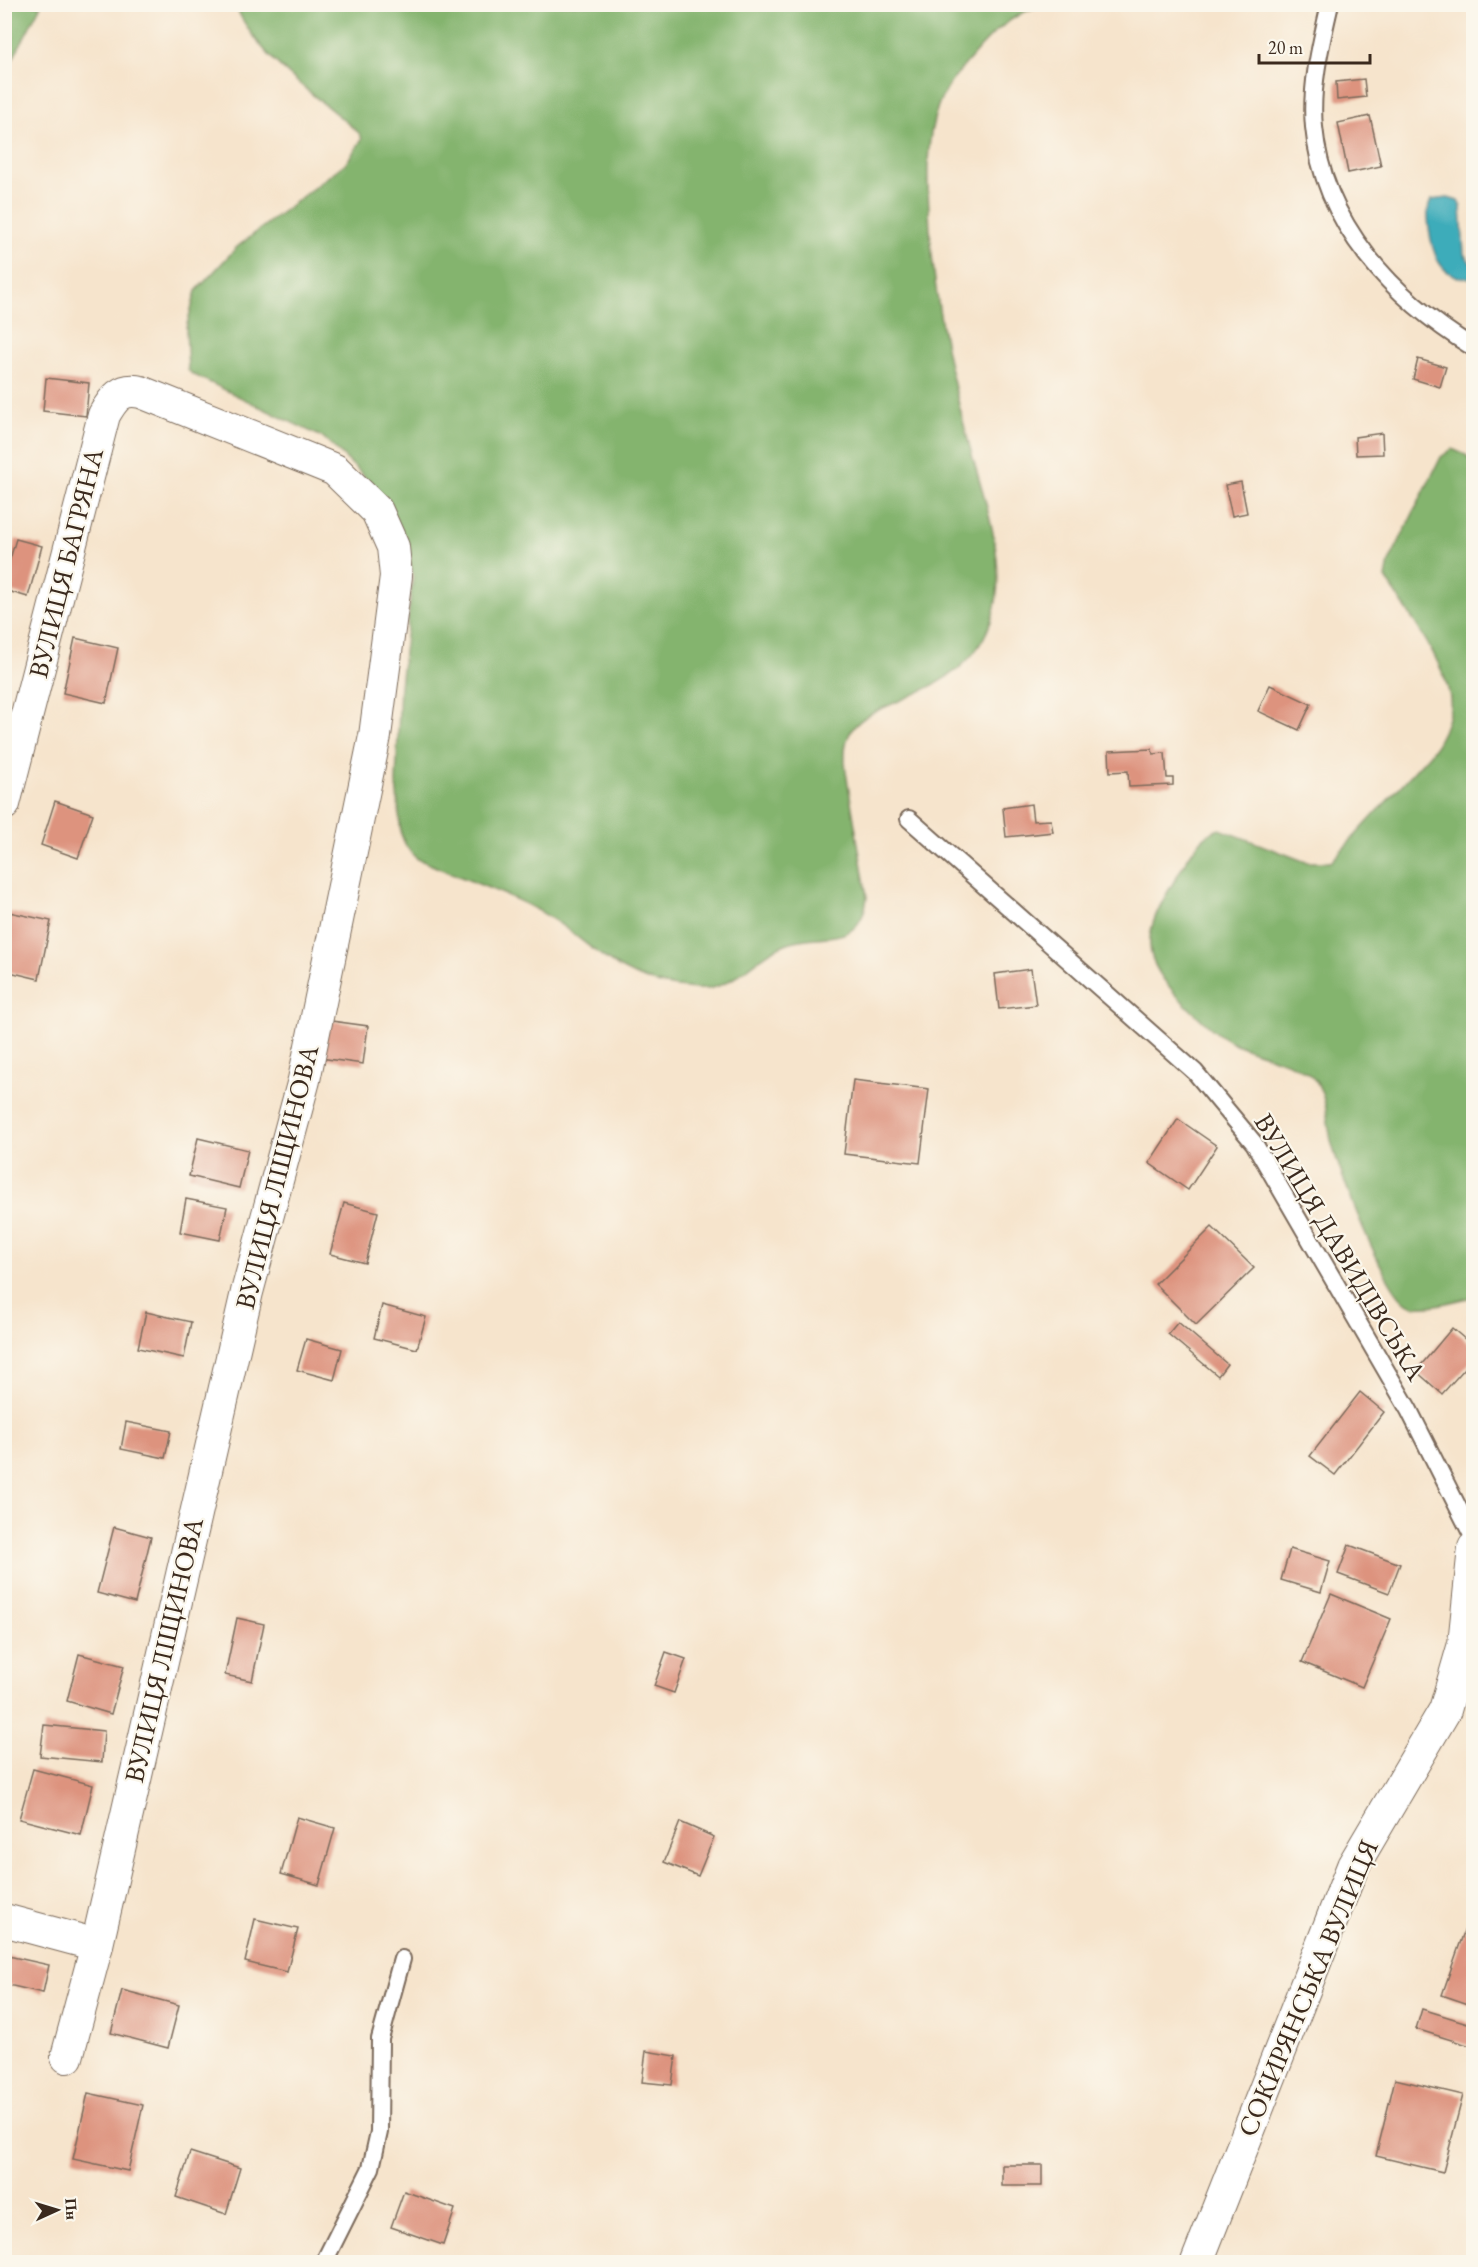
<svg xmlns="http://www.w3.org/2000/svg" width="1478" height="2267" font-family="'EB Garamond',serif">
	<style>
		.forest { fill: #84b46e; stroke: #606f46; stroke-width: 1.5 }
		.water { fill: #3cacba; stroke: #3c6b6c; stroke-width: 1.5 }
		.building { fill: #dd937e }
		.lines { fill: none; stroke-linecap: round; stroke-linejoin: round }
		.service-casing { stroke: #7c6b5b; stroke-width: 20 }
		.minor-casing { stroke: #7c6b5b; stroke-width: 34 }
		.service { stroke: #fff; stroke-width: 16 }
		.minor { stroke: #fff; stroke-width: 32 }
		.labels { text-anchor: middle; stroke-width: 4.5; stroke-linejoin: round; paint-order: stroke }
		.street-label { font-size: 27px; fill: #3b2a1e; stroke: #fbf7ec }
	</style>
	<rect width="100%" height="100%" fill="#fbf7ec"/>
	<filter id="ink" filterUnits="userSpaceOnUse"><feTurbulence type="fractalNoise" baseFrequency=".0167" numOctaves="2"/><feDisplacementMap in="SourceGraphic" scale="12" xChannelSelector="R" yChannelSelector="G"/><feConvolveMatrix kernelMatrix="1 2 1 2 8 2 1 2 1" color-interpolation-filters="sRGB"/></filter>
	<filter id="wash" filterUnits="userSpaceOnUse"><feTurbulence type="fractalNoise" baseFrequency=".008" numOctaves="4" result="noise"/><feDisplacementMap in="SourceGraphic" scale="24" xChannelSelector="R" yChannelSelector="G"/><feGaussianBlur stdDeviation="1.35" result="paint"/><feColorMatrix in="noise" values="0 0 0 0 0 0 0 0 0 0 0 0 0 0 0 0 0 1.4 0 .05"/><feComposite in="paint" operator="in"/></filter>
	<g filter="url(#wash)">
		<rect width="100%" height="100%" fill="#f6e4cc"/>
		<g class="forest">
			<polygon points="5,4 41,5 5,74 4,5"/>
			<path d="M235 5H1042C1012 14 991 34 971 58 958 73 945 87 938 106 926 140 927 175 929 210 932 294 950 374 972 455 985 501 1004 553 996 602 985 663 944 682 892 704 876 711 857 718 849 735 844 745 845 755 845 766L867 897C861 948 827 932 791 942 761 951 742 980 712 988 702 991 687 988 676 987 606 977 585 932 526 904 490 887 452 875 416 858L406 846 401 834 396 783 400 686 413 577 407 543 363 475 324 438 192 374 188 370 186 328 196 291 237 247 347 162 362 139 359 133C315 94 259 60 235 5Z"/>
			<path d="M1452 449 1466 455 1474 464V1297C1456 1300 1428 1310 1411 1305 1387 1299 1337 1167 1331 1140 1327 1122 1327 1094 1314 1079 1298 1061 1254 1054 1232 1042 1214 1033 1200 1018 1186 1005 1138 957 1141 935 1176 878 1186 861 1200 833 1220 829L1306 862H1331L1430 754C1440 740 1447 727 1450 709 1455 674 1404 608 1386 578L1389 562 1441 457Z"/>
		</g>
		<path class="water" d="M1448 198 1458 201 1461 207 1464 254 1473 266V274L1469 278C1439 279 1432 251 1429 228 1428 218 1426 209 1431 200Z"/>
		<g id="blocks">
			<g class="building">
				<polygon points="1364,79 1366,97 1337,100 1336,82"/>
				<polygon points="1370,116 1381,166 1348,173 1338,123"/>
				<polygon points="1418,359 1446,367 1440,387 1413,379"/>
				<polygon points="46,378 89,383 86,416 43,411"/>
				<polygon points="1382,433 1383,454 1356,455 1355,437"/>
				<polygon points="1241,482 1247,513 1232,516 1225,485"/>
				<polygon points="16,539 42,546 28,597 4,590 4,579"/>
				<polygon points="75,638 118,648 106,703 63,693"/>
				<polygon points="1270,685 1311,704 1299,730 1258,711"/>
				<polygon points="1152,749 1153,754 1165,753 1167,778 1173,778 1173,785 1129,787 1128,771 1110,772 1109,751"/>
				<polygon points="55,801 93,814 78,858 41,845"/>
				<polygon points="1031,804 1033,821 1051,820 1053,832 1006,837 1003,808"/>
				<polygon points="9,912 51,921 39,979 5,971 5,933"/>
				<polygon points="1031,969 1036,1005 999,1009 995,974"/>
				<polygon points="324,1020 368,1026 363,1064 320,1058"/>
				<polygon points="853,1080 929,1089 920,1163 844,1154"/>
				<polygon points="1178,1119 1217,1146 1188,1190 1149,1163"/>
				<polygon points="198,1138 248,1150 239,1188 189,1176"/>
				<polygon points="186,1199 227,1207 220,1240 180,1232"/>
				<polygon points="344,1203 378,1212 365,1263 330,1254"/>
				<polygon points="1212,1227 1254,1268 1196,1325 1155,1284"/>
				<polygon points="382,1305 426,1317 417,1349 374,1338"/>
				<polygon points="146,1312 191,1322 184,1358 138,1348"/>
				<polygon points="1178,1322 1227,1364 1218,1376 1168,1334"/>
				<polygon points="1452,1328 1474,1347 1474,1358 1442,1394 1416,1371"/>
				<polygon points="306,1339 342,1349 334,1380 297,1370"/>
				<polygon points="1360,1392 1384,1412 1335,1475 1310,1456"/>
				<polygon points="126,1422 171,1431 165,1458 121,1449"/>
				<polygon points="114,1527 151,1537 135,1603 97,1593"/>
				<polygon points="1349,1545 1400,1564 1389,1593 1338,1574"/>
				<polygon points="1290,1549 1330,1561 1321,1592 1281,1580"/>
				<polygon points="1331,1594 1391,1619 1362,1687 1302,1662"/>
				<polygon points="237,1618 264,1624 252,1681 225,1675"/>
				<polygon points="666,1652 686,1659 674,1693 654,1686"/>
				<polygon points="79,1654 124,1666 111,1714 67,1701"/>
				<polygon points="44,1725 104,1731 102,1762 40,1756"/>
				<polygon points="33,1769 93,1785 81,1835 19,1819"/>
				<polygon points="297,1817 335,1828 319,1885 281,1874"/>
				<polygon points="680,1822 714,1837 698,1876 664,1862"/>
				<polygon points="255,1919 298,1929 287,1972 245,1962"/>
				<polygon points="1465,1929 1474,1932 1474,2006 1442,1995"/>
				<polygon points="4,1955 49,1965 43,1993 4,1984"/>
				<polygon points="122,1990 179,2005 168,2048 111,2033"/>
				<polygon points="1422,2009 1474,2025 1474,2047 1416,2029"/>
				<polygon points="646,2051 676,2056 672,2085 642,2082"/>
				<polygon points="1395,2079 1463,2095 1443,2172 1376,2156"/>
				<polygon points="88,2093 143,2105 128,2171 73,2159"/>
				<polygon points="190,2152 240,2168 226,2214 176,2197"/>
				<rect x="1002" y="2165" width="40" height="21"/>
				<polygon points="404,2191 455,2209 443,2245 391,2227"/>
			</g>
		</g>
	</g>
	<g filter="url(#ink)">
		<use href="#blocks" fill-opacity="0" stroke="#7c6b5b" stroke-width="1.5"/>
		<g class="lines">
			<defs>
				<g id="service">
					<path d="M1330 4C1321 43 1310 87 1314 127 1323 225 1394 299 1474 348"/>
					<polyline points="909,819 1195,1072 1254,1143 1409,1410 1474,1539"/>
					<polyline points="324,2262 371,2168 379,2132 380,2039 402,1959"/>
				</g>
				<g id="minor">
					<path d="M4 804 104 415C113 399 121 387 141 392L335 470 377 511 393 547 396 576 375 736 304 1080 247 1292 97 1945 67 2057"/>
					<polyline points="4,1920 97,1945"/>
					<polyline points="1197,2262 1353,1866 1445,1710 1464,1644 1474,1548"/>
				</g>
			</defs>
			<use href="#service" class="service-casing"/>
			<use href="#minor" class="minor-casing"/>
			<use href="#service" class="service"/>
			<use href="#minor" class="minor"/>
		</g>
	</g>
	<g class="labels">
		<g class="street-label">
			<text transform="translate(66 563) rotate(-76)" y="9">ВУЛИЦЯ БАГРЯНА</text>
			<text transform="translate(277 1177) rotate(-76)" y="9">ВУЛИЦЯ ЛІЩИНОВА</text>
			<text transform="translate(1340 1247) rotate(59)" y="9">ВУЛИЦЯ ДАВИДІВСЬКА</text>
			<text transform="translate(164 1650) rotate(-77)" y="9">ВУЛИЦЯ ЛІЩИНОВА</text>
			<text transform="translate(1308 1988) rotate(-67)" y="9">СОКИРЯНСЬКА ВУЛИЦЯ</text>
		</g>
	</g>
	<rect width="1478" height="2267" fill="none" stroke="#fbf7ec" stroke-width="24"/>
	<g transform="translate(57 2210) rotate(86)" stroke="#fbf7ec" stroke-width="4.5" paint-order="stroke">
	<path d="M0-4.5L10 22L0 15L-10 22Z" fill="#3b2a1e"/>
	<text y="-9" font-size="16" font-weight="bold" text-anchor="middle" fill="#3b2a1e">Пн</text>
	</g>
	<path d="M1259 54v9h111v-9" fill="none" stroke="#3b2a1e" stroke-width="3"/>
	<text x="1268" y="54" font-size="18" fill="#3b2a1e" stroke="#fbf7ec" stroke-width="4.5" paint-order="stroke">20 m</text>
</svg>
